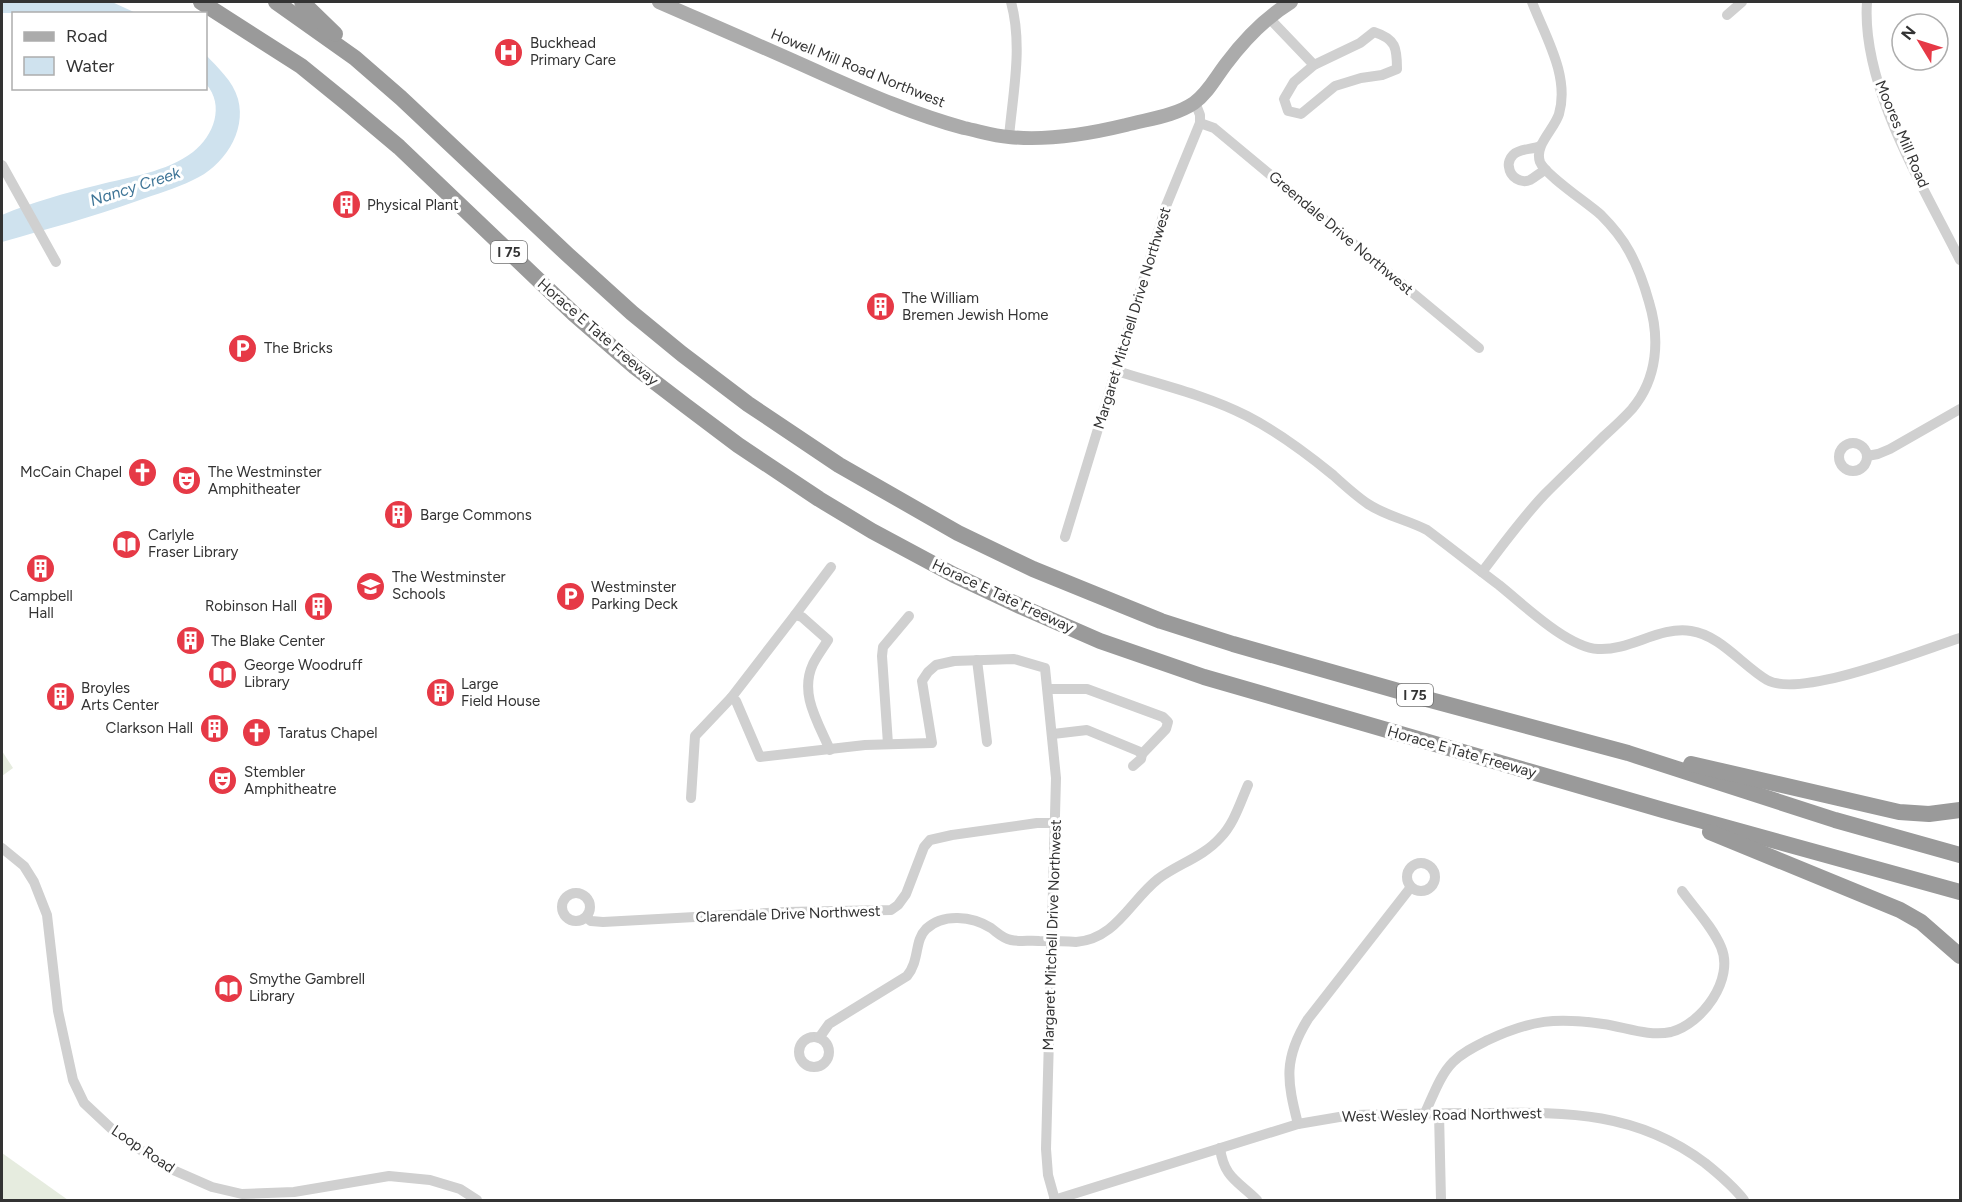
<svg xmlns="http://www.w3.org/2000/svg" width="1962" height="1202" font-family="Figtree,sans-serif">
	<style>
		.green { fill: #e6ecdf }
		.water { fill: #cfe2ee }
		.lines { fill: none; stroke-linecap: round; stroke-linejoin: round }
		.minor { stroke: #d0d0d0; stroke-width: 10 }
		.major { stroke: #ababab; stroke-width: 14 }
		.highway { stroke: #9a9a9a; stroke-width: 16 }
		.labels { text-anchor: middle; stroke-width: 6; stroke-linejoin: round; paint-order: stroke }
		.shield { fill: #fff; stroke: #707070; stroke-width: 1.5 }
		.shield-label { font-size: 14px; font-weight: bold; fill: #333 }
		.poi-label { font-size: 15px; fill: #333; stroke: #fff; text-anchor: start }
		.street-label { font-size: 15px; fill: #333; stroke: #fff }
		.water-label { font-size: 16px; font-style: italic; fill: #3f7597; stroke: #fff }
	</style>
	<rect width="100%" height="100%" fill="#fff"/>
	<g class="green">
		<polygon points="2,751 13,768 2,776"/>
		<polygon points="2,1153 68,1200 2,1200"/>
	</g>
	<g class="water">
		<polygon points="2,2 112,2 136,13 2,13"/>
		<path d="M206 55C218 68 233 81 238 99 247 132 223 167 193 180 175 189 156 194 137 201 93 217 47 229 2 242V215C32 202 66 193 98 185 129 177 167 172 193 152 214 136 225 105 206 84Z"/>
	</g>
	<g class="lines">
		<g class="minor">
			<path d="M1867 2C1861 86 1923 186 1960 260"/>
			<polyline points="1727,15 1742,2"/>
			<polyline points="1269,18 1314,65"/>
			<path d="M1374 32C1396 39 1397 48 1397 69L1382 75 1361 78 1335 86 1301 114 1288 111 1284 99 1294 82 1314 65 1360 43Z"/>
			<polyline points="1200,123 1214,128 1479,348"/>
			<path d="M1009 137C1013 92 1023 46 1011 2"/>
			<path d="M1540 146C1532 150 1520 148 1513 155 1510 158 1508 163 1509 167 1510 177 1521 184 1530 180 1536 177 1540 172 1546 170"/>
			<polyline points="2,165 56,262"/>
			<path d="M1117 371C1161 385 1206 395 1247 416 1278 432 1306 453 1333 475 1344 485 1356 496 1368 504 1386 516 1408 520 1427 530 1451 548 1475 567 1499 585 1524 605 1567 647 1598 649 1630 651 1659 626 1691 631 1720 635 1743 666 1767 680 1801 699 1922 650 1960 638"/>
			<circle cx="1853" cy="457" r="14"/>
			<polyline points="1867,456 1878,454 1890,449 1960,409"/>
			<polyline points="1065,537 1166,206 1200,123 1200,115 1195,102"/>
			<path d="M1482 572C1502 546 1522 518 1545 494 1564 475 1584 456 1603 437 1613 428 1623 419 1632 409 1658 378 1660 338 1649 302 1644 284 1638 267 1629 251 1622 238 1612 226 1601 215 1589 204 1545 175 1540 162 1534 145 1554 130 1559 114 1570 76 1545 36 1532 2"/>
			<polyline points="795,615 831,567"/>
			<polyline points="977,660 987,742"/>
			<polyline points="1048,689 1087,689 1163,717 1168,722 1166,729 1142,754"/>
			<path d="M731 698 795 615 802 617 828 640C823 648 817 656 813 664 799 694 818 722 830 750"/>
			<polyline points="1053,734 1087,730 1138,751 1142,754 1141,759 1133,766"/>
			<polyline points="888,744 882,656 883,647 909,616"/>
			<polyline points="691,798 695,736 731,698 736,701 760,757 865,745 932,743 922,681 928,672 936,665 954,661 1014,659 1045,668 1056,778 1046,1149 1048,1175 1055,1200"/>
			<polyline points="2,848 24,866 34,882 47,915 58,1011 73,1080 84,1103 116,1133 164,1166 212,1187 242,1194 294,1192 389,1176 430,1180 460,1189 477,1200"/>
			<circle cx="1421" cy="877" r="14"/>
			<circle cx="576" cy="907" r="14"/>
			<polyline points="586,917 591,921 603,922 785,912 891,910 898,905 906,894 924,847 930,840 952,835 1037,823 1056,823"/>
			<circle cx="814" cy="1052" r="15"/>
			<path d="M819 1038 829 1024 907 976C920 960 914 941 926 929 943 913 972 916 991 928 998 933 1002 938 1011 940 1020 942 1030 940 1039 941 1051 941 1064 941 1076 942 1116 939 1130 901 1158 879 1178 864 1203 857 1220 838 1234 824 1240 803 1248 785"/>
			<path d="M1425 1113C1433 1096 1440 1075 1453 1062 1463 1052 1476 1046 1488 1040 1531 1020 1556 1017 1603 1024 1625 1027 1649 1037 1671 1032 1702 1024 1735 979 1721 947 1712 926 1695 909 1682 891"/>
			<polyline points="1439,1113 1441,1200"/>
			<path d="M1298 1124C1287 1081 1283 1059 1308 1019L1411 887"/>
			<path d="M1220 1148C1224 1178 1238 1181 1257 1200"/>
			<path d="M1054 1200 1298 1124 1351 1115C1397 1114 1442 1113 1488 1113 1569 1112 1637 1112 1705 1163 1720 1175 1733 1186 1744 1200"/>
		</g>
		<path class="major" d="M659 2C714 26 770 50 825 75 870 95 916 115 964 128 979 131 994 136 1009 137 1047 141 1089 134 1126 125 1148 119 1175 116 1194 103 1208 93 1216 77 1226 64 1244 40 1265 18 1291 2"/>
		<g class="highway">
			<polyline points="201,2 301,66 349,105 399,147 574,314 635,367 686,406 738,445 819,499 872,531 954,575 1022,607 1100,641 1204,677 1663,810 1960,892"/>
			<polyline points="276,2 355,58 401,98 568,255 632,313 682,354 748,404 839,465 958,533 1033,569 1092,593 1161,621 1233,644 1423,698 1628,753 1835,820 1960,855"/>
			<polyline points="302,2 335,34"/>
			<polyline points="1691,764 1899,812 1929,814 1960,810"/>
			<polyline points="1710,832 1900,910 1921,922 1960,956"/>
		</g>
	</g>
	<defs>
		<symbol id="hospital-disc" viewBox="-11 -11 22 22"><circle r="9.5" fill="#e63946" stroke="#fff"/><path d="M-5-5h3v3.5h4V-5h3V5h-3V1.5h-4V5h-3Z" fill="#fff"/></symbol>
		<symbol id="building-disc" viewBox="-11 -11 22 22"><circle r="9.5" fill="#e63946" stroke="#fff"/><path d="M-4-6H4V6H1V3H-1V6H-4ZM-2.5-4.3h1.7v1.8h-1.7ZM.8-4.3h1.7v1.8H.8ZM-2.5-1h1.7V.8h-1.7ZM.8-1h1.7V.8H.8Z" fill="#fff"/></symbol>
		<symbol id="parking-disc" viewBox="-11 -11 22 22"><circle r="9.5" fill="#e63946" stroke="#fff"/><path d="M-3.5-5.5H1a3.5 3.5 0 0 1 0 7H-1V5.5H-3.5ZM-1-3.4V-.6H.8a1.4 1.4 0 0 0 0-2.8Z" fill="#fff"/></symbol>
		<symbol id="church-disc" viewBox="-11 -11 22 22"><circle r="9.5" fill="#e63946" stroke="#fff"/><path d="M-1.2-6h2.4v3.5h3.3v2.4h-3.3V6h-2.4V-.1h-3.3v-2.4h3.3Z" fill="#fff"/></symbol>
		<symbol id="theatre-disc" viewBox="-11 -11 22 22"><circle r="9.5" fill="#e63946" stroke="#fff"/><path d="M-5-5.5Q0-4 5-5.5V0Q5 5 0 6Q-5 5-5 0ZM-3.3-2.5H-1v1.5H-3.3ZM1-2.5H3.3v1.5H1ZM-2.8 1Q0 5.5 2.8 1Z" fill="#fff"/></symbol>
		<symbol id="library-disc" viewBox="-11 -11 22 22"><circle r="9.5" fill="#e63946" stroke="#fff"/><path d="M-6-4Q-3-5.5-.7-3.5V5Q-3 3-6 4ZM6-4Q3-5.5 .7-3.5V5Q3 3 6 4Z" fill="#fff"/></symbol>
		<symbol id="school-disc" viewBox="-11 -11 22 22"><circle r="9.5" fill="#e63946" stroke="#fff"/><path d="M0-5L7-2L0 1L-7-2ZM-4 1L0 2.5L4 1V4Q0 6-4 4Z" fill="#fff"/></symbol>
	</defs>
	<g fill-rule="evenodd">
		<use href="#hospital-disc" x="492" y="36" width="33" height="33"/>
		<use href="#building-disc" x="330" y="188" width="33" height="33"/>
		<use href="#building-disc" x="864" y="290" width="33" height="33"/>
		<use href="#parking-disc" x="226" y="332" width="33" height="33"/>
		<use href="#church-disc" x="126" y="456" width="33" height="33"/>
		<use href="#theatre-disc" x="170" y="464" width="33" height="33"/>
		<use href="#building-disc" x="382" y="498" width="33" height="33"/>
		<use href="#library-disc" x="110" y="528" width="33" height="33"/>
		<use href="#building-disc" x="24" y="552" width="33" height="33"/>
		<use href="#school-disc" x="354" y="570" width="33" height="33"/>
		<use href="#parking-disc" x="554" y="580" width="33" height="33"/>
		<use href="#building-disc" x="302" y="590" width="33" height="33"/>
		<use href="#building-disc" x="174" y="624" width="33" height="33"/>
		<use href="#library-disc" x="206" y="658" width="33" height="33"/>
		<use href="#building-disc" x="424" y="676" width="33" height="33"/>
		<use href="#building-disc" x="44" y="680" width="33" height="33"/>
		<use href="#building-disc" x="198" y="712" width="33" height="33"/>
		<use href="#church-disc" x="240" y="716" width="33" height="33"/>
		<use href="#theatre-disc" x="206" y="764" width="33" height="33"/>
		<use href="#library-disc" x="212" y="972" width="33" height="33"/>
	</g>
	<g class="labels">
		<g class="shield">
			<rect x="491" y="241" width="36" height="22" rx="4.5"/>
			<rect x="1397" y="684" width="36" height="22" rx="4.5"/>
		</g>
		<g class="shield-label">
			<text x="509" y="257">I 75</text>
			<text x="1415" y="700">I 75</text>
		</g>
		<g class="poi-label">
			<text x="530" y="48">Buckhead<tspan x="530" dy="17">Primary Care</tspan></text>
			<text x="367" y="210">Physical Plant</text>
			<text x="902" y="303">The William<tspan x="902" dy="17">Bremen Jewish Home</tspan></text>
			<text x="264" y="353">The Bricks</text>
			<text x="122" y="477" text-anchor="end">McCain Chapel</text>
			<text x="208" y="477">The Westminster<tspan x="208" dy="17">Amphitheater</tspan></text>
			<text x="420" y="520">Barge Commons</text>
			<text x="148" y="540">Carlyle<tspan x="148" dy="17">Fraser Library</tspan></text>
			<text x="392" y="582">The Westminster<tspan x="392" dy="17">Schools</tspan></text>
			<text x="591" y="592">Westminster<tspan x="591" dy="17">Parking Deck</tspan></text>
			<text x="41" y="601" text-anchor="middle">Campbell<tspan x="41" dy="17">Hall</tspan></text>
			<text x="297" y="611" text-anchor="end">Robinson Hall</text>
			<text x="211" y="646">The Blake Center</text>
			<text x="244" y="670">George Woodruff<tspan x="244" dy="17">Library</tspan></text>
			<text x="461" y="689">Large<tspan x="461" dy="17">Field House</tspan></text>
			<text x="81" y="693">Broyles<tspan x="81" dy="17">Arts Center</tspan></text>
			<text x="193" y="733" text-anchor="end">Clarkson Hall</text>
			<text x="278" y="738">Taratus Chapel</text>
			<text x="244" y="777">Stembler<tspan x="244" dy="17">Amphitheatre</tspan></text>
			<text x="249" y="984">Smythe Gambrell<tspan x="249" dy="17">Library</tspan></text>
		</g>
		<g class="street-label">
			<text transform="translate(858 68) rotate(22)" y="5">Howell Mill Road Northwest</text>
			<text transform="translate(1902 134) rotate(67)" y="5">Moores Mill Road</text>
			<text transform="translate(1341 233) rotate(40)" y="5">Greendale Drive Northwest</text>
			<text transform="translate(1132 318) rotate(-73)" y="5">Margaret Mitchell Drive Northwest</text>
			<text transform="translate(598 332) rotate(41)" y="5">Horace E Tate Freeway</text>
			<text transform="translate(1003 596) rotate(25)" y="5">Horace E Tate Freeway</text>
			<text transform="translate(1462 752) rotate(16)" y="5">Horace E Tate Freeway</text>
			<text transform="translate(788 914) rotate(-2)" y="5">Clarendale Drive Northwest</text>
			<text transform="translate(1052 935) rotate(-88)" y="5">Margaret Mitchell Drive Northwest</text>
			<text transform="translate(1442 1115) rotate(-1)" y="5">West Wesley Road Northwest</text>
			<text transform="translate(143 1149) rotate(34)" y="5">Loop Road</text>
		</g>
		<g class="water-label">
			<text transform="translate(135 186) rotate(-18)" y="6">Nancy Creek</text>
		</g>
	</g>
	<rect width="1962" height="1202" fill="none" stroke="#333333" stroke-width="6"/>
	<rect x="12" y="12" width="195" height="78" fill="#ffffff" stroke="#adadad" stroke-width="1.5"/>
	<rect x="24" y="32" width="30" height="9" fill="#ababab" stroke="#adadad" stroke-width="1.5"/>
	<text x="66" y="42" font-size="18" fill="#333333">Road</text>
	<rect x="24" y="57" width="30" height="18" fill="#cfe2ee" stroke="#adadad" stroke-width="1.5"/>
	<text x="66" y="72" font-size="18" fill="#333333">Water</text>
	<g transform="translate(1920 42) rotate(308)"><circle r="28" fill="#ffffff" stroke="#adadad" stroke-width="1.5"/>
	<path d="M0-4.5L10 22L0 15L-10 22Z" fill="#e63946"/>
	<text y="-9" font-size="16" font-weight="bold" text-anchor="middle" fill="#333333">N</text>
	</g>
</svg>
